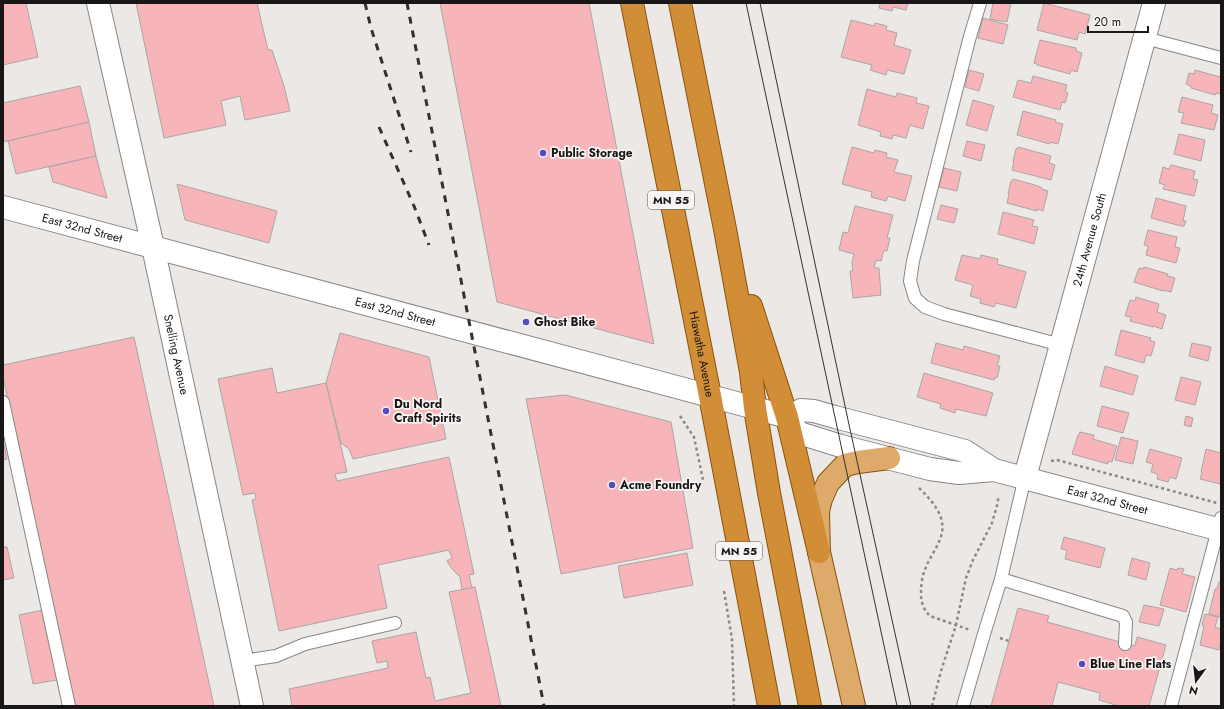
<svg xmlns="http://www.w3.org/2000/svg" width="1224" height="709" font-family="Jost,sans-serif">
	<style>
		.building { fill: #f7b5b9; stroke: #aaa6a6 }
		.lines { fill: none; stroke-linecap: round; stroke-linejoin: round }
		.service-casing { stroke: #888584; stroke-width: 14 }
		.minor-casing { stroke: #888584; stroke-width: 24 }
		.tertiary-casing { stroke: #888584; stroke-width: 24 }
		.primary-casing { stroke: #89520b; stroke-width: 24 }
		.trunk-casing { stroke: #89520b; stroke-width: 24 }
		.path { stroke: #8b8887; stroke-width: 2.5; stroke-dasharray: 3 3; stroke-linecap: butt }
		.service { stroke: #fff; stroke-width: 12 }
		.minor { stroke: #fff; stroke-width: 22 }
		.tertiary { stroke: #fff; stroke-width: 22 }
		.primary { stroke: #ddaa69; stroke-width: 22 }
		.trunk { stroke: #d28e37; stroke-width: 22 }
		.tram { stroke: #333130; stroke-width: 1 }
		.rail { stroke: #333130; stroke-width: 3; stroke-dasharray: 7 7; stroke-linecap: butt }
		.poi-dot { fill: #564ac1; stroke: #f9f5f4; stroke-width: 1.5 }
		.labels { text-anchor: middle; stroke-width: 3.5; stroke-linejoin: round; paint-order: stroke }
		.shield { fill: #f9f5f4; stroke: #5c5959; stroke-width: 1 }
		.shield-label { font-size: 11px; font-weight: bold; fill: #181616 }
		.poi-label { font-size: 12px; font-weight: bold; fill: #181616; stroke: #f9f5f4; text-anchor: start }
		.street-label { font-size: 12px; fill: #181616; stroke: #f9f5f4 }
	</style>
	<rect width="100%" height="100%" fill="#ece8e6"/>
	<g class="building">
		<polygon points="3,3 26,3 38,57 3,65"/>
		<polygon points="136,3 257,3 268,50 272,50 284,86 290,111 245,120 240,96 221,101 226,125 164,138"/>
		<polygon points="440,3 589,3 654,344 497,302"/>
		<polygon points="878,3 908,3 906,10 893,7 892,11 879,8 880,4"/>
		<polygon points="993,3 1011,3 1007,22 990,19"/>
		<polygon points="1044,3 1090,15 1085,34 1079,32 1077,40 1037,30"/>
		<polygon points="983,18 1008,25 1003,44 978,38"/>
		<polygon points="851,20 874,26 875,23 887,26 886,30 897,33 894,45 911,50 904,74 887,70 886,75 870,70 872,65 841,57"/>
		<polygon points="1040,40 1076,48 1076,51 1082,53 1077,72 1071,70 1070,74 1037,65 1037,64 1034,63"/>
		<polygon points="969,70 984,74 979,91 965,87"/>
		<polygon points="1195,70 1220,77 1221,78 1221,94 1216,93 1215,95 1191,88 1191,86 1186,84 1189,73 1194,74"/>
		<polygon points="1033,76 1067,85 1065,92 1068,93 1065,103 1062,102 1060,110 1013,97 1018,80 1031,83"/>
		<polygon points="80,86 89,122 3,142 3,103"/>
		<polygon points="867,89 896,97 897,93 917,98 916,103 929,106 923,129 910,125 906,138 893,135 892,139 880,136 881,132 858,125"/>
		<polygon points="1182,97 1213,105 1211,113 1218,115 1214,130 1181,123 1184,113 1178,112"/>
		<polygon points="973,100 994,106 987,131 966,125"/>
		<polygon points="1023,111 1056,120 1055,122 1063,124 1058,144 1050,142 1050,144 1017,135"/>
		<polygon points="89,122 96,156 16,174 8,141"/>
		<polygon points="1179,134 1205,140 1201,161 1174,154"/>
		<polygon points="967,141 985,145 981,161 963,156"/>
		<polygon points="852,147 874,153 875,150 887,153 886,157 898,160 894,172 912,176 905,201 888,196 886,201 871,197 872,192 842,184"/>
		<polygon points="1018,147 1051,156 1049,163 1055,165 1051,180 1012,170 1014,161 1013,161 1016,149 1017,149"/>
		<polygon points="96,156 107,198 53,182 49,167"/>
		<polygon points="1171,165 1195,171 1193,179 1198,180 1194,196 1163,189 1165,185 1159,183 1163,167 1169,169"/>
		<polygon points="944,168 961,172 957,191 939,187"/>
		<polygon points="1013,179 1035,185 1042,188 1042,189 1048,191 1043,211 1037,209 1037,211 1007,203 1009,194 1008,194 1011,181 1012,181"/>
		<polygon points="177,184 277,211 269,243 185,220"/>
		<polygon points="1156,198 1186,206 1183,221 1186,221 1184,226 1181,226 1151,218"/>
		<polygon points="941,205 958,209 954,223 937,219"/>
		<polygon points="855,206 893,215 887,238 890,238 887,251 884,250 881,261 876,260 874,268 879,268 881,295 853,298 850,271 853,271 852,262 854,254 839,250 843,232 848,233"/>
		<polygon points="1003,212 1034,220 1032,226 1038,227 1034,244 998,234"/>
		<polygon points="1148,230 1177,237 1175,247 1180,248 1176,263 1146,255 1148,246 1144,245"/>
		<polygon points="962,255 980,259 981,255 998,259 997,264 1026,272 1016,308 996,303 994,307 980,303 981,299 970,296 973,285 955,280"/>
		<polygon points="1144,267 1168,274 1167,276 1175,278 1171,292 1163,290 1163,291 1134,282 1139,268 1143,269"/>
		<polygon points="1136,297 1159,304 1157,312 1166,315 1162,329 1153,326 1153,327 1130,321 1131,317 1125,316 1130,300 1135,301"/>
		<polygon points="1121,330 1151,338 1150,341 1155,342 1151,356 1146,355 1144,363 1115,355"/>
		<polygon points="340,333 429,357 446,439 353,459 349,449 341,443 326,383"/>
		<polygon points="134,337 214,706 75,706 3,377 3,365"/>
		<polygon points="936,343 963,350 964,346 1000,356 997,366 1000,366 997,378 995,377 994,380 931,363"/>
		<polygon points="1192,343 1211,347 1208,361 1189,356"/>
		<polygon points="1105,366 1138,376 1133,395 1100,386"/>
		<polygon points="272,368 277,393 326,383 347,472 335,474 337,481 449,457 474,574 469,575 472,588 462,590 460,577 452,569 447,561 452,558 449,550 378,565 387,608 279,631 252,500 256,499 255,493 243,495 218,379"/>
		<polygon points="924,373 993,393 986,416 956,409 955,413 940,408 941,404 917,397"/>
		<polygon points="1181,377 1201,382 1195,405 1175,400"/>
		<polygon points="565,395 671,422 693,548 561,574 526,399"/>
		<polygon points="1102,406 1129,413 1123,433 1097,426"/>
		<polygon points="1186,416 1193,418 1191,427 1184,425"/>
		<polygon points="1080,432 1094,435 1093,439 1117,446 1112,462 1108,461 1108,464 1072,454 1078,435 1079,435"/>
		<polygon points="1121,437 1138,441 1133,464 1115,460"/>
		<polygon points="3,439 7,459 3,460"/>
		<polygon points="1150,449 1182,458 1176,479 1170,477 1168,482 1157,479 1158,474 1151,472 1153,464 1146,462"/>
		<polygon points="1206,449 1221,453 1221,479 1220,484 1200,479 1202,472 1201,472"/>
		<polygon points="1064,537 1105,548 1100,568 1065,559 1067,550 1061,549"/>
		<polygon points="3,547 7,547 14,578 3,580"/>
		<polygon points="687,553 693,585 624,598 618,566"/>
		<polygon points="1132,558 1150,563 1146,580 1128,575"/>
		<polygon points="1170,568 1177,570 1178,568 1184,569 1182,574 1195,577 1186,612 1160,605"/>
		<polygon points="1219,582 1221,582 1221,617 1209,614 1215,589 1217,589"/>
		<polygon points="475,587 501,706 292,706 289,689 388,668 387,661 377,663 372,641 416,632 426,678 430,677 435,701 471,693 449,592"/>
		<polygon points="1144,605 1164,609 1159,626 1139,622"/>
		<polygon points="1018,608 1049,616 1047,622 1135,646 1137,637 1166,645 1149,706 1119,706 1099,700 1100,693 1058,682 1052,706 991,706"/>
		<polygon points="43,610 57,680 33,684 19,615"/>
		<polygon points="1205,614 1218,617 1215,627 1221,629 1221,641 1219,650 1200,645 1204,626 1202,625"/>
	</g>
	<g class="lines">
		<defs>
			<g id="service">
				<polyline points="980,3 969,40 913,261 910,281 915,298 925,307 944,314 1061,345"/>
				<polyline points="1145,38 1221,58"/>
				<polyline points="3,402 69,706"/>
				<polyline points="1001,579 1123,616 1126,622 1125,644"/>
				<polyline points="242,661 276,656 305,644 395,623"/>
				<polyline points="963,706 984,634 1001,579 1025,477"/>
				<polyline points="1171,706 1221,518"/>
			</g>
			<g id="minor">
				<path id="s1" d="M98 3 153 247 252 706"/>
				<path id="s2" d="M1025 477 1154 3"/>
			</g>
			<g id="tertiary">
				<path id="s3" d="M3 207 755 408 787 417 799 433 841 446 930 469 959 473 994 470"/>
				<path id="s4" d="M787 417 801 410 814 411 835 417 965 451 994 470 1221 530"/>
			</g>
			<polyline id="primary" points="854,706 819,552 818,511 821,499 828,483 845,465 858,462 889,458"/>
			<g id="trunk">
				<path id="s5" d="M632 3 710 396 769 706"/>
				<polyline points="680,3 725,229 751,372 755,408 769,493 810,706"/>
				<polyline points="751,306 787,417 819,552"/>
			</g>
		</defs>
		<use href="#service" class="service-casing"/>
		<use href="#minor" class="minor-casing"/>
		<use href="#tertiary" class="tertiary-casing"/>
		<use href="#primary" class="primary-casing"/>
		<use href="#trunk" class="trunk-casing"/>
		<g class="path">
			<polyline points="680,416 694,437 703,480"/>
			<polyline points="1051,461 1057,460 1217,503"/>
			<path d="M919 488C928 497 937 506 941 518 947 537 933 550 926 567 922 575 921 585 921 594 921 603 924 610 930 616L970 630"/>
			<polyline points="724,591 732,639 734,706"/>
			<polyline points="1000,638 1009,641"/>
			<polyline points="932,706 941,671 956,625 966,578 973,560 992,523 998,502 998,496"/>
		</g>
		<use href="#service" class="service"/>
		<use href="#minor" class="minor"/>
		<use href="#tertiary" class="tertiary"/>
		<use href="#primary" class="primary"/>
		<use href="#trunk" class="trunk"/>
		<g class="tram">
			<polyline points="746,3 897,706"/>
			<polyline points="760,3 848,420 911,706"/>
		</g>
		<g class="rail">
			<polyline points="365,3 371,28 411,152"/>
			<polyline points="407,3 544,706"/>
			<polyline points="379,127 414,206 429,245"/>
		</g>
	</g>
	<g class="poi-dot">
		<circle cx="543" cy="153" r="4"/>
		<circle cx="526" cy="322" r="4"/>
		<circle cx="386" cy="411" r="4"/>
		<circle cx="612" cy="485" r="4"/>
		<circle cx="1082" cy="664" r="4"/>
	</g>
	<g class="labels">
		<g class="shield">
			<rect x="648" y="191" width="46" height="18" rx="3"/>
			<rect x="716" y="542" width="46" height="18" rx="3"/>
		</g>
		<g class="shield-label">
			<text x="671" y="204">MN 55</text>
			<text x="739" y="555">MN 55</text>
		</g>
		<g class="poi-label">
			<text x="551" y="157">Public Storage</text>
			<text x="534" y="326">Ghost Bike</text>
			<text x="394" y="408">Du Nord<tspan x="394" dy="14">Craft Spirits</tspan></text>
			<text x="620" y="489">Acme Foundry</text>
			<text x="1090" y="668">Blue Line Flats</text>
		</g>
		<g class="street-label">
			<text dy="4" stroke="none"><textPath href="#s3" startOffset="82">East 32nd Street</textPath></text>
			<text dy="4" stroke="none"><textPath href="#s2" startOffset="246">24th Avenue South</textPath></text>
			<text dy="4" stroke="none"><textPath href="#s3" startOffset="406">East 32nd Street</textPath></text>
			<text dy="4" stroke="none"><textPath href="#s1" startOffset="360">Snelling Avenue</textPath></text>
			<text dy="4" stroke="none"><textPath href="#s5" startOffset="358">Hiawatha Avenue</textPath></text>
			<text dy="4" stroke="none"><textPath href="#s4" startOffset="337">East 32nd Street</textPath></text>
		</g>
	</g>
	<rect width="1224" height="709" fill="none" stroke="#181616" stroke-width="8"/>
	<g transform="translate(1196 681) rotate(195)" stroke="#f9f5f4" stroke-width="3" paint-order="stroke">
	<path d="M0-3L7 15L0 10L-7 15Z" fill="#181616"/>
	<text y="-6" font-size="11" font-weight="bold" text-anchor="middle" fill="#181616">N</text>
	</g>
	<path d="M1088 26v6h60v-6" fill="none" stroke="#181616" stroke-width="2"/>
	<text x="1094" y="26" font-size="12" fill="#181616" stroke="#f9f5f4" stroke-width="3" paint-order="stroke">20 m</text>
</svg>
